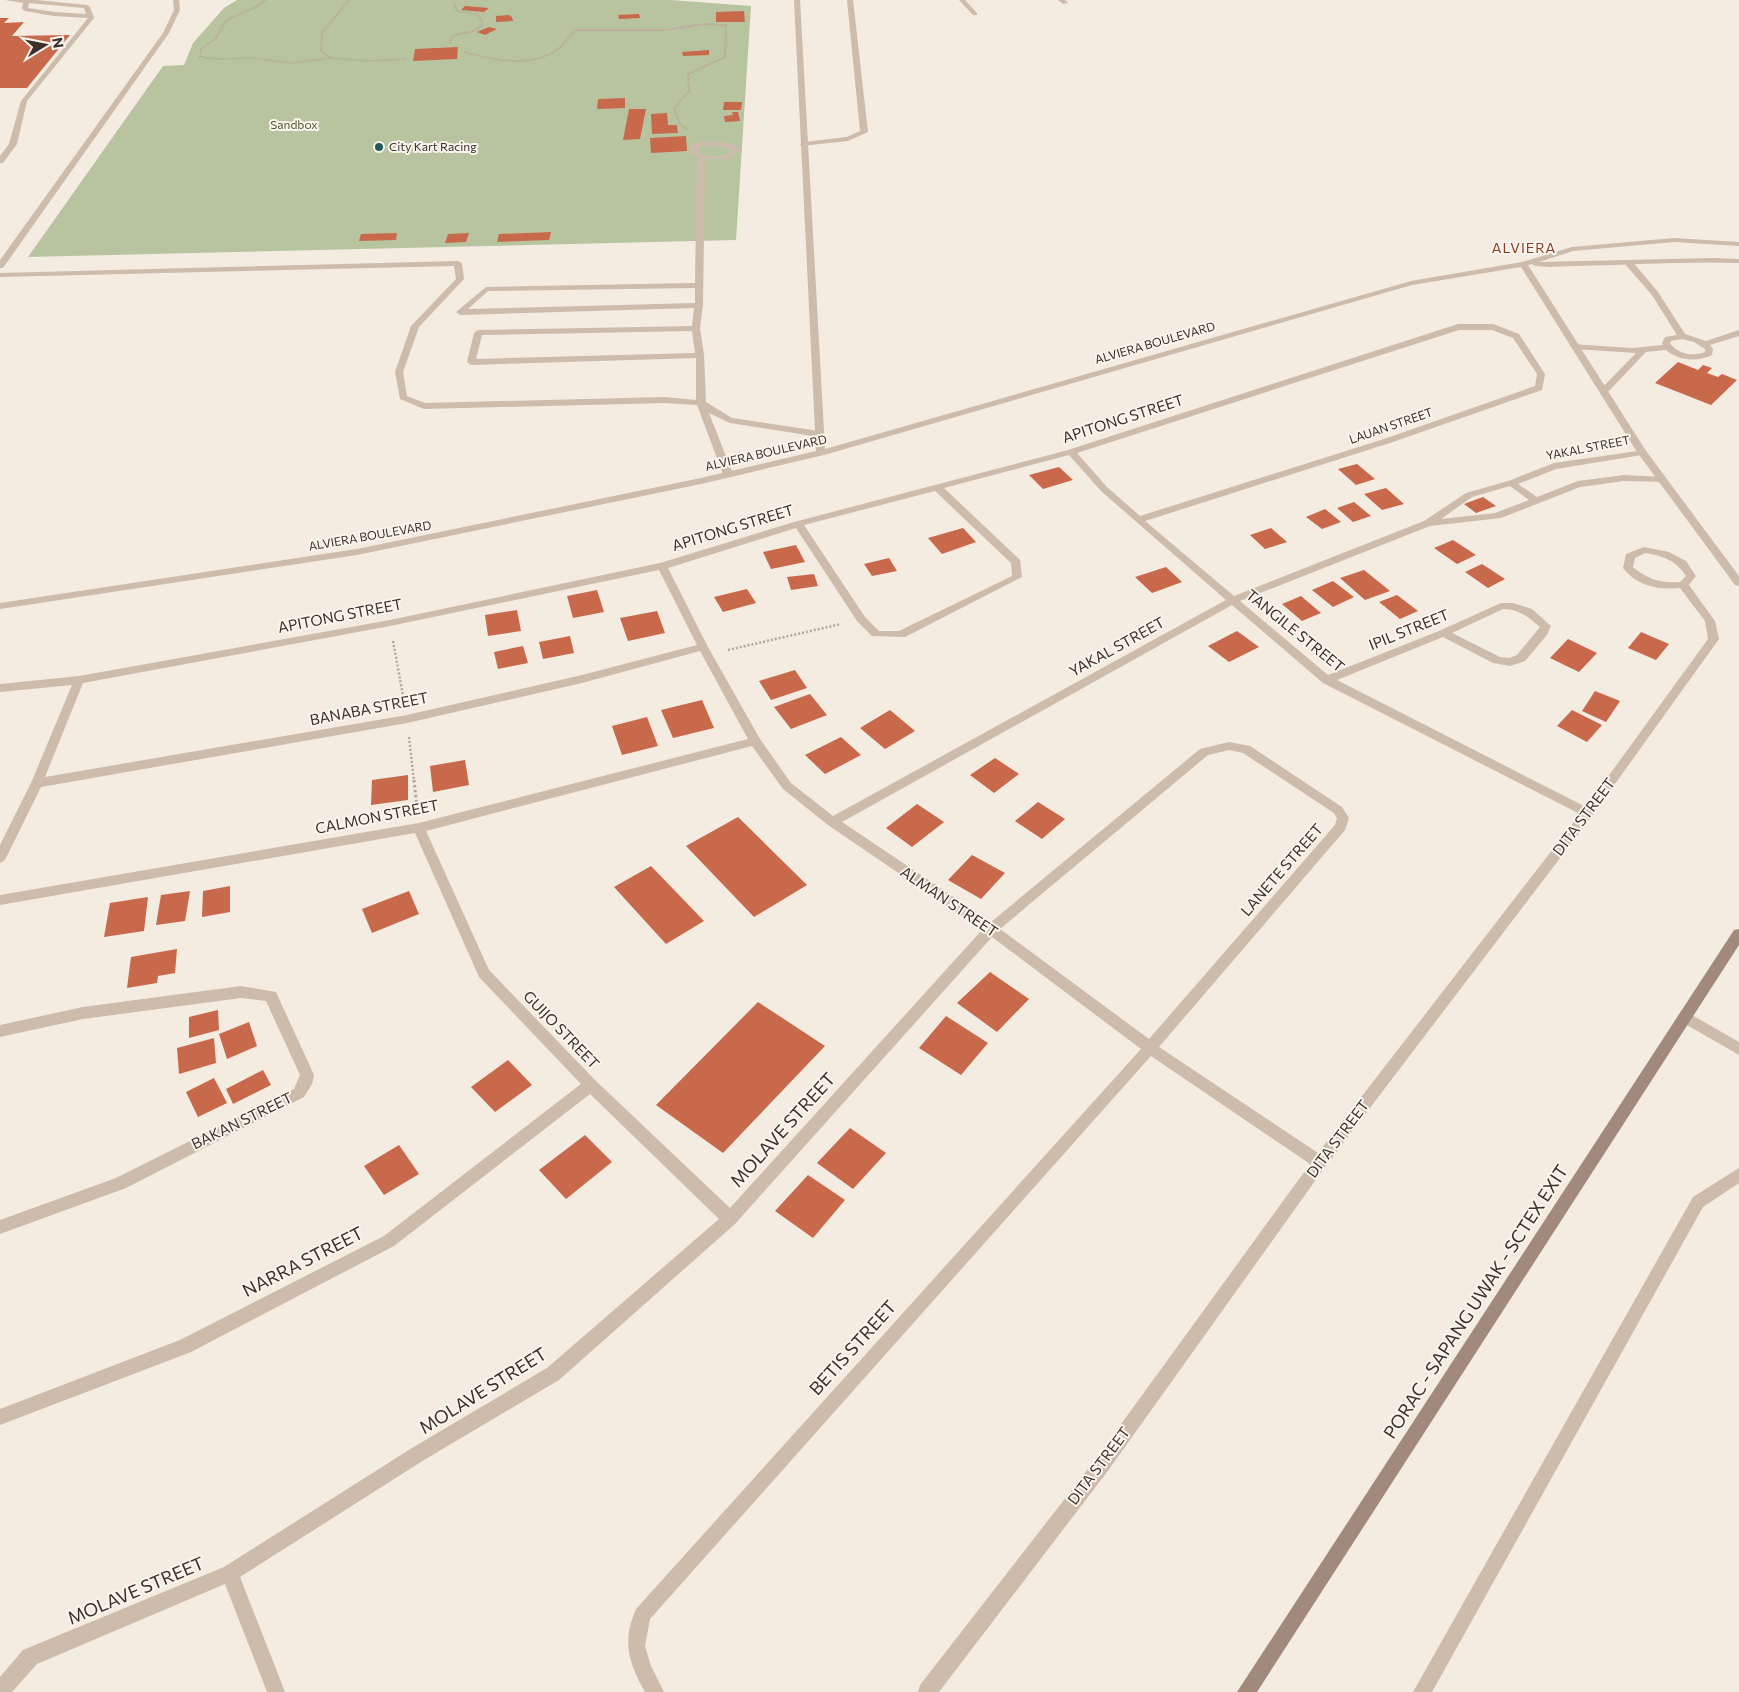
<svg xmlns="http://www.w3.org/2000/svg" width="1739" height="1692" font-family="Commissioner,sans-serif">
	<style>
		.green { fill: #b8c4a0 }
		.building { fill: #c8694b }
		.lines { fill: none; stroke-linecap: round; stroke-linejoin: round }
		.path-far2 { stroke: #b9a596; stroke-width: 2; stroke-dasharray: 1 1; stroke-linecap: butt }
		.path-far1 { stroke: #b9a596; stroke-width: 2.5; stroke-dasharray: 2 2; stroke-linecap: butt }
		.path { stroke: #b9a596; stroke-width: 3; stroke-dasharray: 2.5 2.5; stroke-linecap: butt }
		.service { fill: #cdbbac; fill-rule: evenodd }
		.minor { fill: #cdbbac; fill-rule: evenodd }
		.tertiary { fill: #cdbbac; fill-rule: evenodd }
		.secondary { fill: #a18a7d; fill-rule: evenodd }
		.poi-dot { fill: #1f5a5e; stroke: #fbf5ee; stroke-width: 2 }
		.labels { text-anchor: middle; stroke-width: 4; stroke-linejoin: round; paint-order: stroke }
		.far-park-label { font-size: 12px; fill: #4a5a2e; stroke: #fbf5ee }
		.far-poi-label { font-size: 12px; fill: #3b302b; stroke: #fbf5ee; text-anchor: start }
		.far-street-label { font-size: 12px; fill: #3b302b; stroke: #fbf5ee }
		.far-neighbourhood-label { font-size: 14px; letter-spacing: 1px; fill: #8c3b22; stroke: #fbf5ee }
		.street-label { font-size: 15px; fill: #3b302b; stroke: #fbf5ee }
		.near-street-label { font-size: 18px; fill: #3b302b; stroke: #fbf5ee }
	</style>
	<rect width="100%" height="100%" fill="#f4ebe1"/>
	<polygon class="green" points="237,0 671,0 751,6 736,240 28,257 163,66 184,65 193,43 224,8"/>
	<g class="building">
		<polygon points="465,6 489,8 484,12 461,10"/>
		<polygon points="744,11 745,22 716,22 716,12"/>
		<polygon points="639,14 640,18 619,19 618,15"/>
		<polygon points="509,15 512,17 513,21 496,22 496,16"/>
		<polygon points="0,18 9,18 4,23 24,22 12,36 70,35 27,88 0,88"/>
		<polygon points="489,27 497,29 485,35 477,32"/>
		<polygon points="458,47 457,59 413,61 415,49"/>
		<polygon points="709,50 709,55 683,56 682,52"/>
		<polygon points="625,98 625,108 597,109 598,99"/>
		<polygon points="724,102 742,102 741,110 723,110"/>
		<polygon points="629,109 646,109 640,139 623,140"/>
		<polygon points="732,112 738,112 740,121 725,122 724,116 733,115"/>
		<polygon points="667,113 668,125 677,125 678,133 652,134 651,114"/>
		<polygon points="686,136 687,151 651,153 650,138"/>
		<polygon points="551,232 549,240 497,242 499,234"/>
		<polygon points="397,233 396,240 359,241 361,234"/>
		<polygon points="469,233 466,242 445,243 448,234"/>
		<polygon points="1678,362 1698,370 1703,365 1712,368 1707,373 1718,377 1722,374 1737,380 1711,405 1655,383"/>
		<polygon points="1357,464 1375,479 1356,485 1338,469"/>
		<polygon points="1059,467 1073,480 1043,489 1029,475"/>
		<polygon points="1386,488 1404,504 1382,510 1364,494"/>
		<polygon points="1483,497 1496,506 1476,513 1464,504"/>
		<polygon points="1354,502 1371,516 1353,522 1337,508"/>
		<polygon points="1325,509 1341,522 1322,529 1306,517"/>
		<polygon points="963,528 976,542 942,554 928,538"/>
		<polygon points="1271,528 1287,542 1265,549 1250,535"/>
		<polygon points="1453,540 1476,555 1457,564 1434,548"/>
		<polygon points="796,545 805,562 771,569 763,552"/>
		<polygon points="889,558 897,571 872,576 864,564"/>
		<polygon points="1482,564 1505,579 1488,588 1465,572"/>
		<polygon points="1166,567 1182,582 1152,593 1135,577"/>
		<polygon points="1364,570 1390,591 1365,600 1340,578"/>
		<polygon points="814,574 818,586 791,590 787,577"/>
		<polygon points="1333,581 1354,597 1333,607 1312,590"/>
		<polygon points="747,589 756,603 723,612 714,597"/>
		<polygon points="597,590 604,612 573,618 567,596"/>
		<polygon points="1397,595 1418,611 1400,619 1379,602"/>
		<polygon points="1301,596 1321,613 1302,621 1282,604"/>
		<polygon points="517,610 521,631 488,636 485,615"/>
		<polygon points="657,611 665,633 628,641 620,618"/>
		<polygon points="1237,631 1259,647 1229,662 1208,646"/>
		<polygon points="1641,632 1669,644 1656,660 1628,648"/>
		<polygon points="570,636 574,653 543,659 539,642"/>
		<polygon points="1568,639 1597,653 1579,672 1550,658"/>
		<polygon points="523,646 528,663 498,669 494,652"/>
		<polygon points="795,670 807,688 771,700 759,681"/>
		<polygon points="1595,691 1620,701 1606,722 1582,711"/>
		<polygon points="810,694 827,715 791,729 774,707"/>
		<polygon points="702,700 714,728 673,738 661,710"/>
		<polygon points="890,710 915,731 885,749 860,728"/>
		<polygon points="1572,710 1602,725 1587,742 1557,726"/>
		<polygon points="647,717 658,746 622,755 612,726"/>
		<polygon points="841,737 861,755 825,774 805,755"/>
		<polygon points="995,758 1019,774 994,793 970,775"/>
		<polygon points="465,760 469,785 433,792 430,766"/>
		<polygon points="408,775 408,800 371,805 372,780"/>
		<polygon points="1038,802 1065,819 1042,839 1015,821"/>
		<polygon points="917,804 944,822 912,847 886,828"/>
		<polygon points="738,817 807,885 754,917 686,846"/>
		<polygon points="972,855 1005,873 981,899 948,880"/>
		<polygon points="651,866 704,921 666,944 614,887"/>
		<polygon points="230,886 230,912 202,917 203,891"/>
		<polygon points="190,891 185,921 156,925 161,895"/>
		<polygon points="409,891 419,914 372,933 362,909"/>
		<polygon points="148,897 144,931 104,937 110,903"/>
		<polygon points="177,949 175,973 158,976 157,983 127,988 131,957"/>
		<polygon points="990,972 1029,999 997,1032 957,1003"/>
		<polygon points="758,1002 825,1046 723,1153 656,1105"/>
		<polygon points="218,1010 219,1030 189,1038 189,1017"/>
		<polygon points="946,1016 988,1043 961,1075 919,1048"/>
		<polygon points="249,1022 257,1046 227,1059 219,1034"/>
		<polygon points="214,1038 216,1063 179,1074 177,1048"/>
		<polygon points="508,1060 532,1085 495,1112 471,1087"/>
		<polygon points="263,1070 271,1085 233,1104 226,1089"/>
		<polygon points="214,1078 227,1103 198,1117 186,1092"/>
		<polygon points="850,1128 886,1153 853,1189 817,1163"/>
		<polygon points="585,1135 612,1162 566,1199 539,1170"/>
		<polygon points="399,1145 419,1174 384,1195 364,1166"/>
		<polygon points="808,1175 845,1200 813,1238 775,1211"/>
	</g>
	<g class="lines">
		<g class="path-far2">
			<polyline points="265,0 258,6 227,20 215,39 201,49 200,57 218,59 252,58 291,63 331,58 321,51 322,33 349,0"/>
			<polyline points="450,43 452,36 473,31 482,26 482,20 476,14 457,11 453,3"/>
			<path d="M464 52C494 60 533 69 559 48 565 43 570 36 575 30H665L705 24 726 25 725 57 688 74 689 91 674 109 681 126 688 129"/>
			<polyline points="331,58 369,61 407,59"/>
		</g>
		<g class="path-far1">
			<polyline points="393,641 404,701"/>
			<polyline points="728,650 841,624"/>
			<polyline points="409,737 414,781"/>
		</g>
		<polyline class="path" points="414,780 417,808"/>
		<g class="service">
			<path d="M5 0H36L87 5 90 7 94 18 27 101 17 144 3 163H0V156L9 144 21 101 88 18 54 16 25 11 22 9 23 3ZM29 3 84 8 86 14 54 12 28 8Z"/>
			<polygon points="847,0 853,0 868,132 848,141 801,146 800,144 804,142 847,137 860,131"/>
			<polygon points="959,0 965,0 977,13 977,15 973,15"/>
			<polygon points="1058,0 1065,0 1068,3 1063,4"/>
			<path d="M698 142H722L737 145 740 151 727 159H705L703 305 700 328 704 355 706 402 732 418 819 431 824 434 819 437 730 423 709 413 733 474 728 477 723 474 697 405 664 403 424 409 400 399 395 372 411 326 456 279 454 266 0 277V273L458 261 462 263 464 279 419 327 403 372 407 396 425 403 664 397 696 400V358L471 365 467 362 474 333 478 330 692 326 694 308 460 315 456 312 486 287 695 283 697 157 689 152 691 145ZM702 146H722L732 151C722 158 708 158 697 151V148ZM695 288V303L468 309 488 291ZM692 331 695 353 476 359 482 335Z"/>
			<path d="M1625 260H1631L1658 292 1685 334 1706 341 1739 330V336L1710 345 1713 349 1712 355C1697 362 1679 361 1666 350L1646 352 1606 394H1600V390L1636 353 1574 349 1570 346 1571 344 1632 348 1663 345 1662 343 1665 337 1677 335 1652 295 1625 264ZM1682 339 1694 342 1705 349V352C1693 357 1678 354 1670 343L1671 341Z"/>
		</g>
		<g class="minor">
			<polygon points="173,0 179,0 180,10 169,33 3,268 0,268 0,260 163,33 174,10"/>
			<path d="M1458 324H1493L1519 334 1545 374 1542 390 1393 442 1145 521 1234 596 1424 521 1466 493 1508 481 1554 463 1645 450 1647 452 1642 455 1556 469 1518 484 1537 497 1578 481 1624 475 1663 477 1666 478V482L1624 481 1580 487 1501 518 1430 526 1240 601 1328 675 1439 631 1501 603H1513L1532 609 1551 626 1547 635 1525 661 1510 666 1493 663 1443 637 1337 680 1586 807 1708 639 1705 621 1680 588C1658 590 1637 586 1623 568L1626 554 1644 547 1669 552 1686 561 1696 576 1689 585 1715 621 1719 639 1592 816 1325 1167 1107 1472 939 1692H918L920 1685 1095 1460 1310 1164 1151 1056 650 1619 645 1646 651 1666 664 1692H645C628 1662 622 1641 636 1609L1141 1049 992 937 735 1224 559 1380 424 1460 240 1577 285 1692H267L225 1584 37 1664 12 1692H0V1677L23 1650 224 1567 412 1448 547 1368 719 1219 590 1094 394 1246 191 1352 0 1425V1409L180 1340 384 1236 581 1084 479 977 415 833 0 905V895L419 823 748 739 700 651 582 683 407 723 41 787 6 858 4 861 0 863V845L31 783 72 685 0 692V684L79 676 390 620 660 563 794 522 1068 450ZM1459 330H1492L1513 338 1537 374 1535 386 1387 438 1140 516 1107 487 1077 453ZM1069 455 1101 491 1226 600 833 816 791 783 760 739 708 647 668 568 796 528 857 621 872 636 905 637 1022 577 1020 560 944 488ZM1510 486 1529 500 1495 513 1441 519 1472 497ZM935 491 1011 563 1012 576 899 631H879L865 617 804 525ZM1645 553C1663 556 1676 560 1686 576L1680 582C1661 583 1648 580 1633 567L1635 558ZM659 570 697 645 582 675 407 715 45 777 83 683 390 626ZM1232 605 1323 683 1580 814 1318 1153 1159 1047 1345 830 1349 818 1342 807 1250 746 1229 742 1200 749 991 922 842 822ZM1503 609C1519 609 1528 617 1540 627L1517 655 1509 658 1500 657 1452 633ZM752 746 783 789 828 825 982 930 730 1208 596 1081 489 970 426 831ZM1229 750 1243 753 1334 813 1337 818 1335 825 1149 1039 1000 929 1208 755Z"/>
			<polygon points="241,986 276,992 314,1075 312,1084 304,1097 126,1188 0,1234 0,1220 116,1178 294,1089 300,1075 266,1001 241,998 83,1019 0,1037 0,1025 83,1007"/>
			<polygon points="1685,1011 1739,1042 1739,1055 1680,1021 1678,1017 1680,1013"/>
			<polygon points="1739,1168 1739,1183 1703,1207 1432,1692 1413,1692 1693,1197"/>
		</g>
		<path class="tertiary" d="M794 0H800L825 449 1411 281 1522 262 1572 247 1674 238 1739 242V246L1674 242 1573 251 1539 262 1714 258 1739 259V263C1684 261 1629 265 1573 266 1564 266 1538 269 1532 264L1528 265 1646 451 1739 576V586L1735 585 1637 452 1521 267 1412 285 824 455 701 484 357 555 0 609V603L357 549 701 478 816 451Z"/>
		<polygon class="secondary" points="1739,929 1739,945 1257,1692 1237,1692 1734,930"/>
	</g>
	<circle class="poi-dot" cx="379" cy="147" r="5"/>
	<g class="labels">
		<g class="far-park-label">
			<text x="294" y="129">Sandbox</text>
		</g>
		<g class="far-poi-label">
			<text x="389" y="151">City Kart Racing</text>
		</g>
		<g class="far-street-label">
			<text transform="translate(1155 343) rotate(-16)" y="4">ALVIERA BOULEVARD</text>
			<text transform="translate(1391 426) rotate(-19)" y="4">LAUAN STREET</text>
			<text transform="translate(1588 448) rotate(-11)" y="4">YAKAL STREET</text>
			<text transform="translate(766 453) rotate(-13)" y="4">ALVIERA BOULEVARD</text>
			<text transform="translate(370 536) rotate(-10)" y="4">ALVIERA BOULEVARD</text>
		</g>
		<g class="far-neighbourhood-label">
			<text x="1524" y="253">ALVIERA</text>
		</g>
		<g class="street-label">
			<text transform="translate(1123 419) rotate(-18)" y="5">APITONG STREET</text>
			<text transform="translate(733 528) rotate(-17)" y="5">APITONG STREET</text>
			<text transform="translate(340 616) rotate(-11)" y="5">APITONG STREET</text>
			<text transform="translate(1409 630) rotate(-22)" y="5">IPIL STREET</text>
			<text transform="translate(1295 631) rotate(39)" y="5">TANGILE STREET</text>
			<text transform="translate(1117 647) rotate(-29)" y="5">YAKAL STREET</text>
			<text transform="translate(369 709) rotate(-11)" y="5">BANABA STREET</text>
			<text transform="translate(377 817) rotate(-11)" y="5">CALMON STREET</text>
			<text transform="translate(1584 817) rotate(-53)" y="5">DITA STREET</text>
			<text transform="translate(1282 870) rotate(-49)" y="5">LANETE STREET</text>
			<text transform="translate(949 902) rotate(34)" y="5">ALMAN STREET</text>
			<text transform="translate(561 1030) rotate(46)" y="5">GUIJO STREET</text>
			<text transform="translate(242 1121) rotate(-26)" y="5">BAKAN STREET</text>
			<text transform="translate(1338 1139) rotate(-53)" y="5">DITA STREET</text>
			<text transform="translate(1099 1466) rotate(-53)" y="5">DITA STREET</text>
		</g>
		<g class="near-street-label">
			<text transform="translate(783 1130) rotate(-48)" y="6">MOLAVE STREET</text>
			<text transform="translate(303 1262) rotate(-27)" y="6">NARRA STREET</text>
			<text transform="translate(1476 1302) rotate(-57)" y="6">PORAC - SAPANG UWAK - SCTEX EXIT</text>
			<text transform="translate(853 1348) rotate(-48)" y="6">BETIS STREET</text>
			<text transform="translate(483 1391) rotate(-32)" y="6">MOLAVE STREET</text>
			<text transform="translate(136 1591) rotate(-23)" y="6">MOLAVE STREET</text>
		</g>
	</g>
	<g transform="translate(45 45) rotate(80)" stroke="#fbf5ee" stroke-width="4" paint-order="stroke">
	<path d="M0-4L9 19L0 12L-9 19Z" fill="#3b302b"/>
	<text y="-8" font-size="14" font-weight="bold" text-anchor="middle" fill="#3b302b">N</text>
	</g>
</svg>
